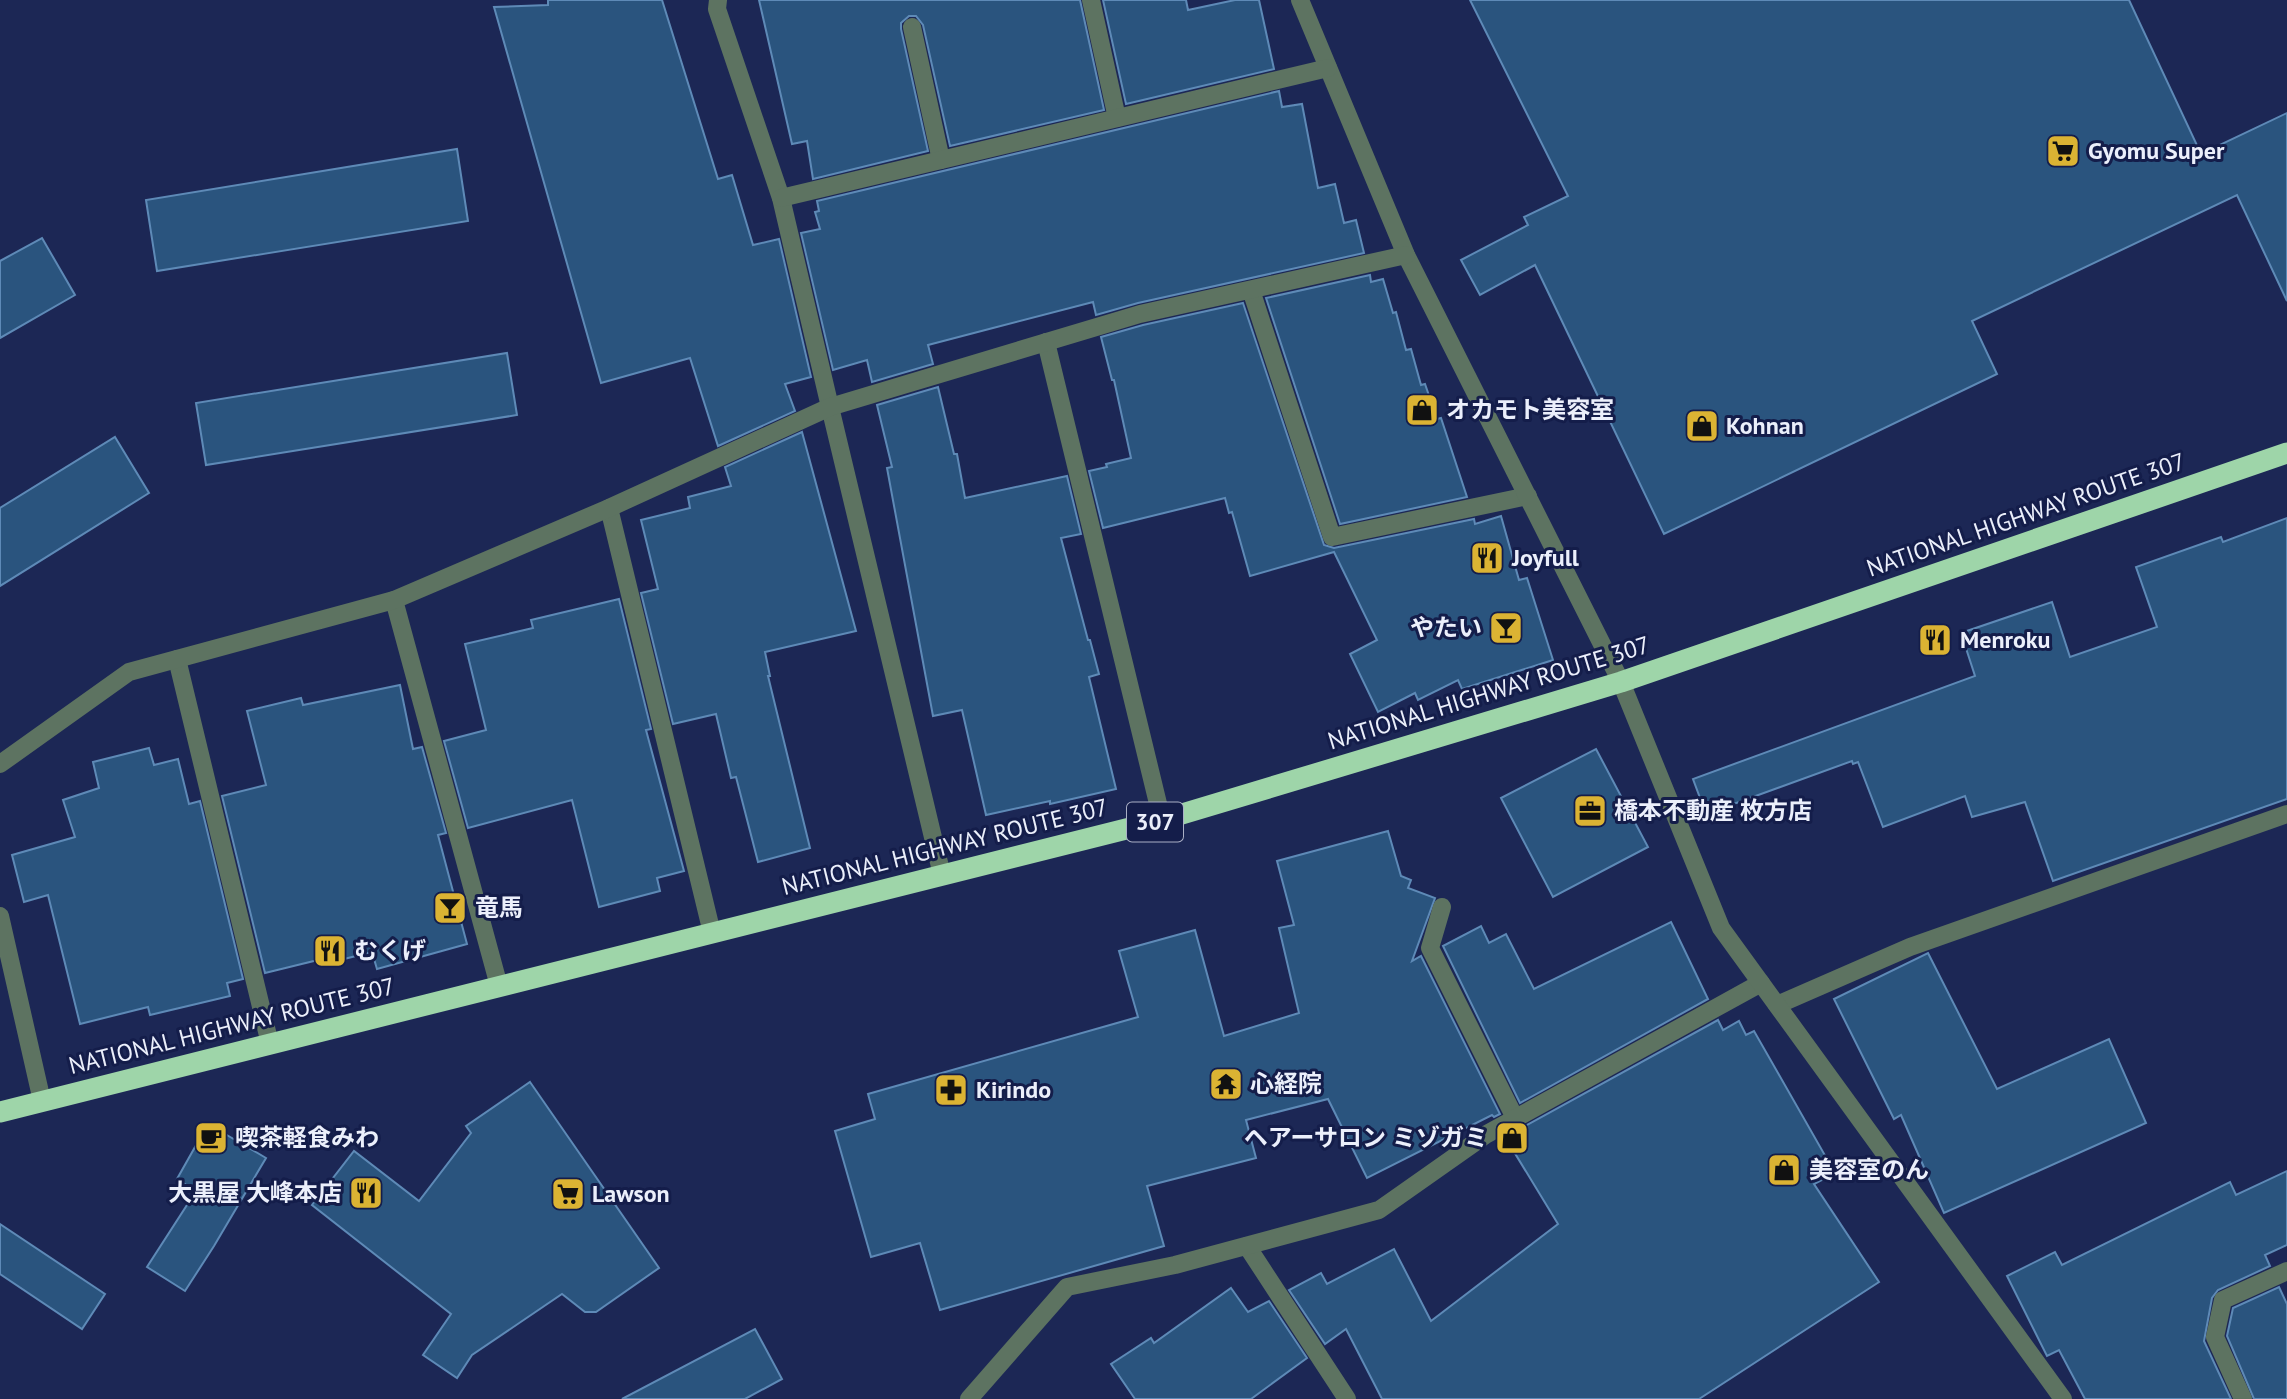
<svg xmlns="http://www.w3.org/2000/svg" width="2287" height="1399" font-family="'PT Sans','Noto Sans JP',sans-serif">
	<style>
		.building { fill: #2a547e; stroke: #5e8ab7; stroke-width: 2 }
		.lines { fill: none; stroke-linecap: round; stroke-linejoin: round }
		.lane { stroke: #5d7361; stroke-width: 18 }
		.street { stroke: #5d7361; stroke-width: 18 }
		.highway { stroke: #9ed5a9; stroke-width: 21 }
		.labels { text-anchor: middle; stroke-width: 6; stroke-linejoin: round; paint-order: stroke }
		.shield { fill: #141d4a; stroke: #aab0c6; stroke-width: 2 }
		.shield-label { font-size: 23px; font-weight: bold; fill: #ebeffb }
		.poi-label { font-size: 24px; font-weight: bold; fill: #ebeffb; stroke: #141d4a; text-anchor: start }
		.street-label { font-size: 24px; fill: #ebeffb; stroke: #141d4a }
	</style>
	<rect width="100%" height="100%" fill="#1c2755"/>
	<g class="building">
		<polygon points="548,0 662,0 718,179 732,175 753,245 779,239 811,377 785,384 795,411 718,446 690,358 601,383 494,7 548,5"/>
		<polygon points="759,0 1080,0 1104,110 950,146 923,25 916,16 909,16 901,23 901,29 928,151 813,179 807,141 792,144"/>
		<polygon points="1103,0 1186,0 1188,10 1235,0 1259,0 1274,69 1126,104"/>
		<polygon points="1470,0 2129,0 2201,154 2287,113 2287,301 2237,195 1972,321 1997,374 1664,534 1535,265 1480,295 1461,260 1528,225 1524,217 1568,196"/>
		<polygon points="1279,91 1282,107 1302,104 1318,188 1335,184 1344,223 1356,220 1364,253 1138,303 1096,315 1093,302 993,328 928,345 933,364 872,382 867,360 833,370 801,233 820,229 815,212 819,211 817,201"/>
		<polygon points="457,149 468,221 157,271 146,200"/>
		<polygon points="42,238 75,295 0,338 0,261"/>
		<polygon points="1370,275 1371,282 1383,279 1393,313 1396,312 1406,350 1411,349 1421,385 1425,384 1437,419 1441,418 1467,497 1340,524 1266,298"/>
		<polygon points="1243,303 1324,545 1334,548 1474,519 1475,524 1501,516 1519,580 1527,578 1553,660 1462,689 1458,680 1418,700 1415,693 1378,712 1350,654 1377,640 1334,552 1250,576 1232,512 1229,513 1225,498 1103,528 1089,471 1107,467 1106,464 1131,458 1114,380 1112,380 1101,337 1143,325"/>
		<polygon points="507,353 517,415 206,465 196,403"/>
		<polygon points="938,387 954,454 957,454 965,498 1067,476 1081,534 1061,538 1088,640 1090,640 1099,674 1089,677 1116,789 1050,804 1050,801 986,815 962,710 933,716 887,468 892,467 877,405"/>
		<polygon points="802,432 856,631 765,652 770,676 768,676 810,848 758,862 736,777 731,778 716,714 673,724 641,593 658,589 641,520 690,508 688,497 731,486 725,467"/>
		<polygon points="115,437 149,493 0,586 0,508"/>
		<polygon points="2287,518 2287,799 2053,881 2025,802 1972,817 1965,796 1883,827 1858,762 1853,764 1852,761 1706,814 1693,779 1975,676 1961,633 2052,602 2070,657 2157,627 2136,567 2221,537 2223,542"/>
		<polygon points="619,599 651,729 646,730 684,871 657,878 660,891 599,907 572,800 468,828 444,741 486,730 465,644 533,628 531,620"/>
		<polygon points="400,685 413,749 422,747 446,833 438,835 467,944 377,969 372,952 320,965 318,960 265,973 222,796 266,785 247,711 301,698 303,705"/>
		<polygon points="149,748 154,765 178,759 189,804 200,801 243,979 227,983 230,996 150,1015 148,1007 80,1024 48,895 24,902 12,855 75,837 63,800 99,788 93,762"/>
		<polygon points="1596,749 1648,847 1553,897 1501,798"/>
		<polygon points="1388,831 1401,876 1411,880 1408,888 1435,898 1412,961 1421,956 1500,1114 1494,1117 1492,1115 1367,1178 1328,1099 1246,1120 1256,1158 1147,1186 1164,1246 940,1310 920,1243 871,1257 835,1131 875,1119 868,1094 1138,1017 1119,951 1195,930 1224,1036 1299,1013 1279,928 1294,925 1277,861"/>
		<polygon points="1671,922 1708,999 1520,1103 1443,946 1481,926 1489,943 1506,934 1534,989"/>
		<polygon points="1928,953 1997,1089 2109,1039 2146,1123 1944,1213 1901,1115 1894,1119 1834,999"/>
		<polygon points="1718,1020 1723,1030 1739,1021 1746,1035 1754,1031 1835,1173 1814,1184 1879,1282 1699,1399 1382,1399 1346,1329 1325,1344 1289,1290 1321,1273 1327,1284 1394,1249 1431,1321 1558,1224 1505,1137"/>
		<polygon points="530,1082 659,1268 596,1312 585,1312 562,1294 472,1355 457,1378 423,1355 451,1314 312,1205 354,1151 419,1201 471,1133 466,1126"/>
		<polygon points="208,1124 266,1158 214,1246 185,1291 147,1267 196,1191 177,1179"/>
		<polygon points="2287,1171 2287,1245 2265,1255 2270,1266 2218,1290 2212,1298 2204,1341 2231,1399 2085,1399 2059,1350 2047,1356 2007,1276 2055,1252 2062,1265 2230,1182 2236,1195"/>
		<polygon points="0,1224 105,1294 82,1329 0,1274"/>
		<polygon points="2279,1287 2287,1304 2287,1399 2254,1399 2227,1336 2233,1308"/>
		<polygon points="1231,1288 1248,1312 1269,1301 1307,1358 1251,1399 1135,1399 1111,1364 1151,1338 1154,1343"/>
		<polygon points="755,1329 782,1379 745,1399 622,1399"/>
	</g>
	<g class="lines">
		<g class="lane">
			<polyline points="1091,0 1117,118"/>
			<polyline points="912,27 941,160"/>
			<polyline points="1251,290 1332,537 1528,496"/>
			<polyline points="1046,342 1162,820"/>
			<polyline points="830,407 942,875"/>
			<polyline points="609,508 712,933"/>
			<polyline points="394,600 499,986"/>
			<polyline points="177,659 270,1044"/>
			<polyline points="1442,907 1430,948 1515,1118"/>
			<polyline points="0,916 42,1101"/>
			<polyline points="1777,1005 1910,947 2287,814"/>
			<polyline points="1247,1246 1347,1399"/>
			<polyline points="969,1399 1067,1287 1175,1265 1379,1210 1487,1134 1761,983"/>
			<polyline points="2243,1399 2215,1337 2223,1300 2287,1271"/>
		</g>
		<g class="street">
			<polyline points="718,0 717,9 781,198 830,407"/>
			<polyline points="1300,0 1406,255 1621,682 1721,928 2063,1399"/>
			<polyline points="781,198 1328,68"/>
			<polyline points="0,764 129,672 394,600 609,508 830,407 1140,314 1406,255"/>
		</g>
		<polyline class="highway" points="0,1112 1162,820 1621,682 2287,453"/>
	</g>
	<defs>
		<symbol id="supermarket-square" viewBox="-11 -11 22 22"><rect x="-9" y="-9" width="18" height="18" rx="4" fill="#dbb333" stroke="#141d4a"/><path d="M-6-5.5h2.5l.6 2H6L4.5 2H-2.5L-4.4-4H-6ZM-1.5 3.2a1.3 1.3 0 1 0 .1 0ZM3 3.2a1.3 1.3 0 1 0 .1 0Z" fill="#111"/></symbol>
		<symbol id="shop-square" viewBox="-11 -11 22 22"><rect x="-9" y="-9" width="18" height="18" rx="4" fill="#dbb333" stroke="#141d4a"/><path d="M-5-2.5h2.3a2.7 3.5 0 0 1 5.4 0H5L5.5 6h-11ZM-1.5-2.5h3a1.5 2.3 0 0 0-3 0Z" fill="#111"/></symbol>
		<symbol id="restaurant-square" viewBox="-11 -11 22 22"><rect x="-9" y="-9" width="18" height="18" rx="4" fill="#dbb333" stroke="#141d4a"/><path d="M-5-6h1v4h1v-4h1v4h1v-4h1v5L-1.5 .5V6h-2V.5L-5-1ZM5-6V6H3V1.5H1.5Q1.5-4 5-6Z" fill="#111"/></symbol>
		<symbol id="bar-square" viewBox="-11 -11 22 22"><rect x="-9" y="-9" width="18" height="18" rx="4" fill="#dbb333" stroke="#141d4a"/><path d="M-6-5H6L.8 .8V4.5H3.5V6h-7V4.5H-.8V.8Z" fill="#111"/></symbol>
		<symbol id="office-square" viewBox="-11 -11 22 22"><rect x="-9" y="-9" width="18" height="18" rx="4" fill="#dbb333" stroke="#141d4a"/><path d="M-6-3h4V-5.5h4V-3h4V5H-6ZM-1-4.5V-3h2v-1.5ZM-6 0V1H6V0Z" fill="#111"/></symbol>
		<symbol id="temple-square" viewBox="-11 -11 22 22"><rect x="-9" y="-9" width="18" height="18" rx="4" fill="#dbb333" stroke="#141d4a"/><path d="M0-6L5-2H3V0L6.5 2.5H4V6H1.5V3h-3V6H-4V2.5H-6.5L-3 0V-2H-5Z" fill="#111"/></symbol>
		<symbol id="pharmacy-square" viewBox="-11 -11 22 22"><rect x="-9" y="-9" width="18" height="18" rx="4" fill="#dbb333" stroke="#141d4a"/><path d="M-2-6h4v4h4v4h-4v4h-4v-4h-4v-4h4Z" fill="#111"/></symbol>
		<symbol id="cafe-square" viewBox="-11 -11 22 22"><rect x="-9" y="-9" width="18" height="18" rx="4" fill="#dbb333" stroke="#141d4a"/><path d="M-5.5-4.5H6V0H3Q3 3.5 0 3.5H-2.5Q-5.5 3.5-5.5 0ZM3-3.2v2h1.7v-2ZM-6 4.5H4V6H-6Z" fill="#111"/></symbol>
	</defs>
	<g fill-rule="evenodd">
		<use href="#supermarket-square" x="2044" y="132" width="38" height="38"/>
		<use href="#shop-square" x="1403" y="391" width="38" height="38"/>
		<use href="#shop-square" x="1683" y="407" width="38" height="38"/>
		<use href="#restaurant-square" x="1468" y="539" width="38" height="38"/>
		<use href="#bar-square" x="1487" y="609" width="38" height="38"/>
		<use href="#restaurant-square" x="1916" y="621" width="38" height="38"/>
		<use href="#office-square" x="1571" y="792" width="38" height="38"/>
		<use href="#bar-square" x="431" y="889" width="38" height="38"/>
		<use href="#restaurant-square" x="311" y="932" width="38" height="38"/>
		<use href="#temple-square" x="1207" y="1065" width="38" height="38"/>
		<use href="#pharmacy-square" x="932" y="1071" width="38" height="38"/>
		<use href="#cafe-square" x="192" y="1119" width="38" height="38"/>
		<use href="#shop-square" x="1493" y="1119" width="38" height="38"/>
		<use href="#shop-square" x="1765" y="1151" width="38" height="38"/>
		<use href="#restaurant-square" x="347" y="1174" width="38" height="38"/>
		<use href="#supermarket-square" x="549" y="1175" width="38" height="38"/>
	</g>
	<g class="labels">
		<rect class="shield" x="1127" y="802.5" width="56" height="39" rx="5"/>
		<g class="shield-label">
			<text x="1155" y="830">307</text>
		</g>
		<g class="poi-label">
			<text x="2088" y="159">Gyomu Super</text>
			<text x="1446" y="418">オカモト美容室</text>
			<text x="1726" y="434">Kohnan</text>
			<text x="1512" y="566">Joyfull</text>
			<text x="1482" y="636" text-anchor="end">やたい</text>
			<text x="1960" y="648">Menroku</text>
			<text x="1614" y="819">橋本不動産 枚方店</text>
			<text x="475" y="916">竜馬</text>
			<text x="354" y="959">むくげ</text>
			<text x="1250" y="1092">心経院</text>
			<text x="976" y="1098">Kirindo</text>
			<text x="235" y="1146">喫茶軽食みわ</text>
			<text x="1488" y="1146" text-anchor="end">ヘアーサロン ミゾガミ</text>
			<text x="1809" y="1178">美容室のん</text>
			<text x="342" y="1201" text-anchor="end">大黒屋 大峰本店</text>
			<text x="592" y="1202">Lawson</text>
		</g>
		<g class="street-label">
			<text transform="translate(2026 515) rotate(-19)" y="8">NATIONAL HIGHWAY ROUTE 307</text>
			<text transform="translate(1489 693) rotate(-17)" y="8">NATIONAL HIGHWAY ROUTE 307</text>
			<text transform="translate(945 847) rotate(-14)" y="8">NATIONAL HIGHWAY ROUTE 307</text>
			<text transform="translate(232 1026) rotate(-14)" y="8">NATIONAL HIGHWAY ROUTE 307</text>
		</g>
	</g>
</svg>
